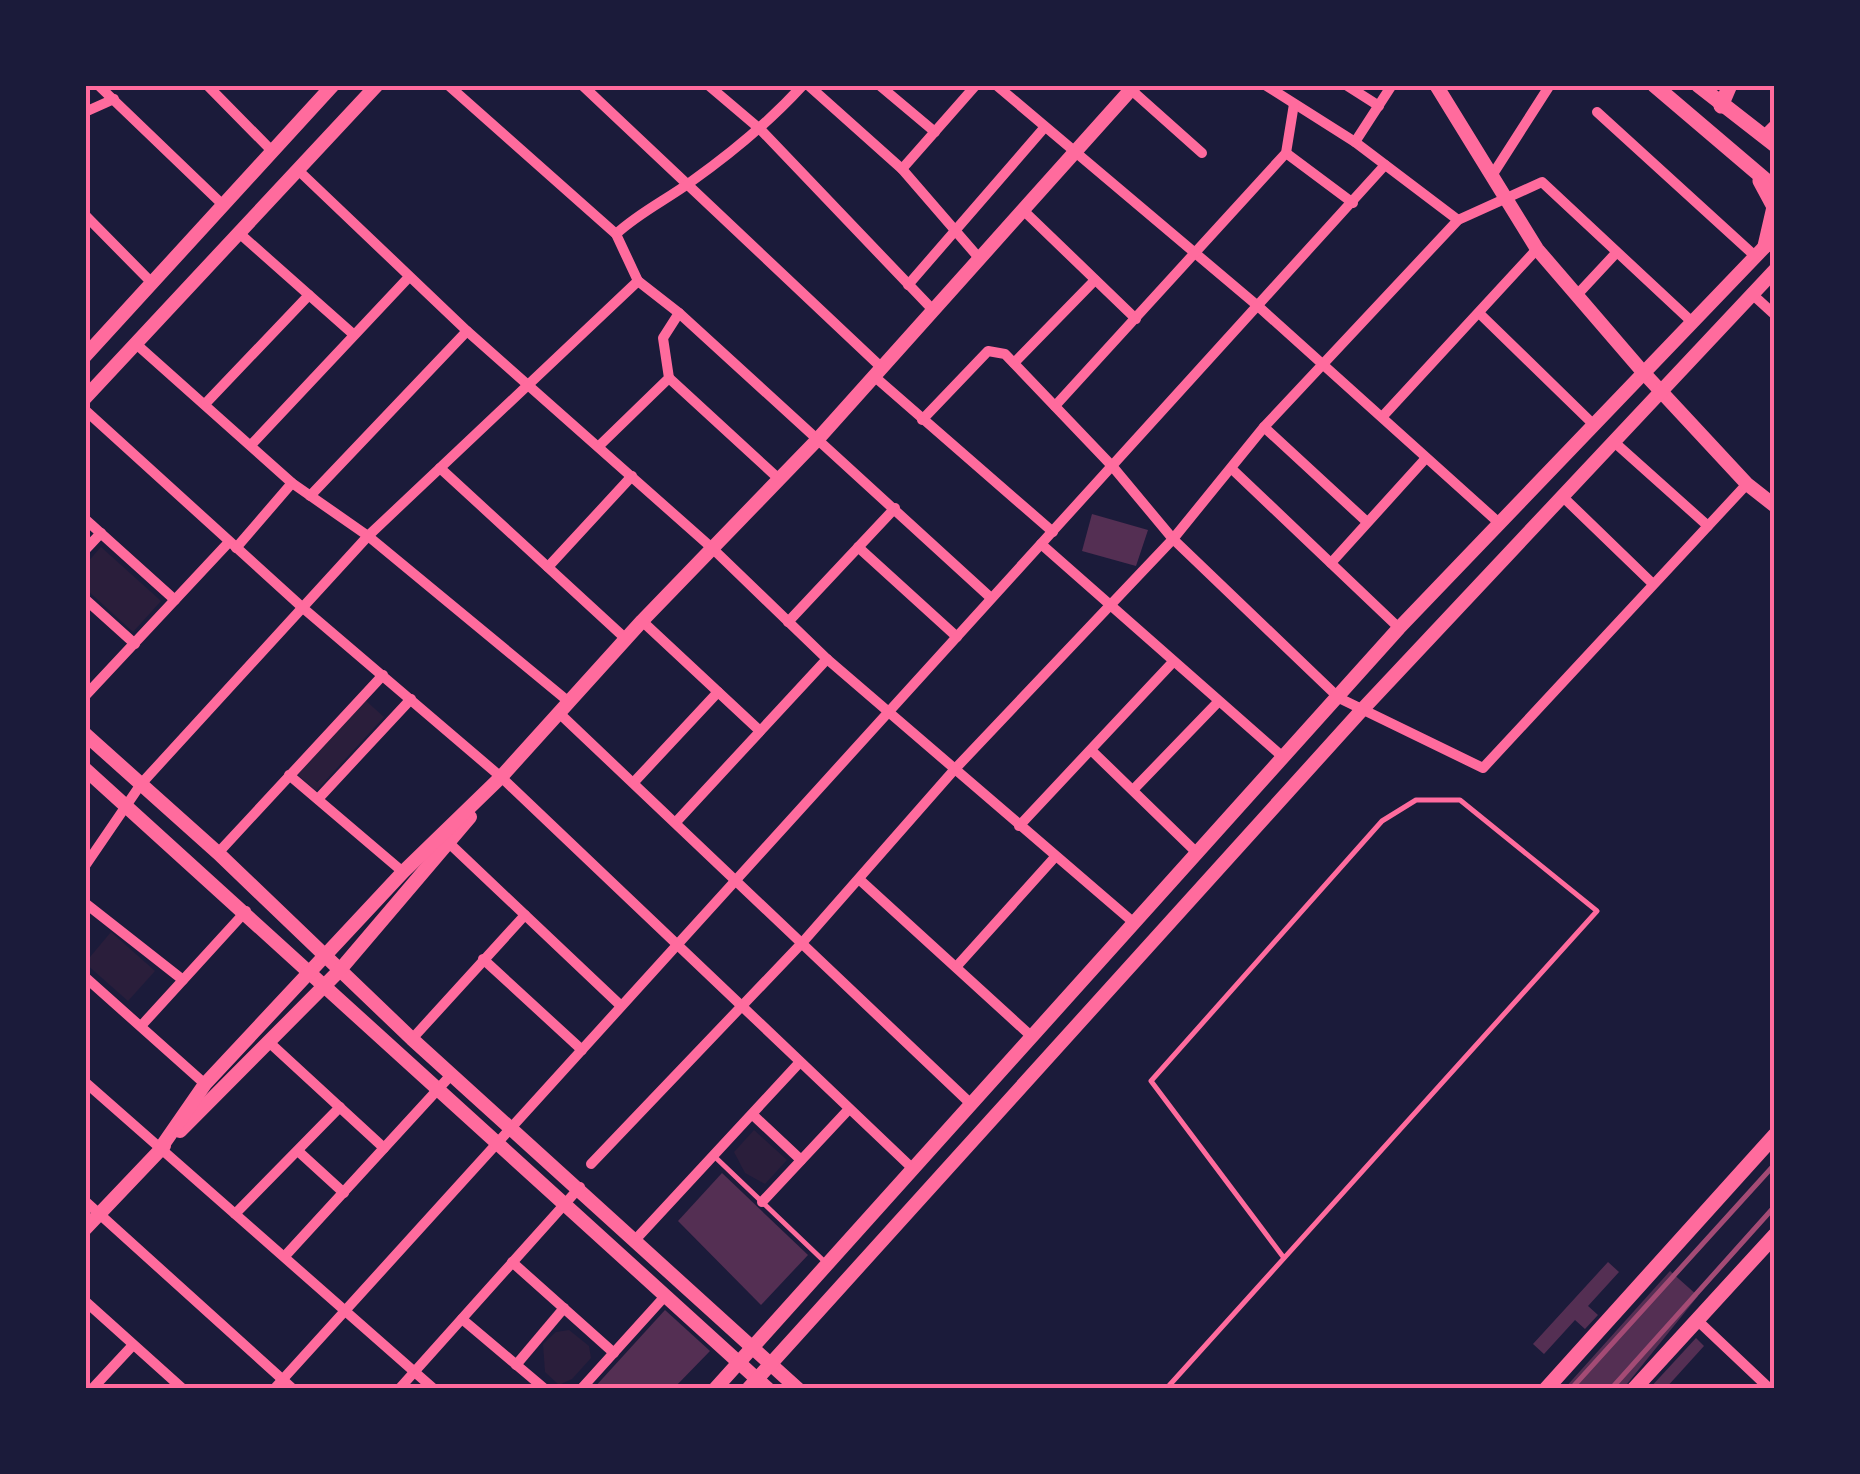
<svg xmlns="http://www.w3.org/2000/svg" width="1860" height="1474" font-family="'Fira Sans Condensed',sans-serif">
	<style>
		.green { fill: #2a1e3b }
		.building { fill: #542f53 }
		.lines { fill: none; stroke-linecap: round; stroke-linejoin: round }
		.service { stroke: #ff6b9d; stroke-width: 5 }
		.minor { stroke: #ff6b9d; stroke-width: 10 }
		.secondary { stroke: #ff6b9d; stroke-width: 14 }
		.primary { stroke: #ff6b9d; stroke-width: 15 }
		.trunk { stroke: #ff6b9d; stroke-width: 15 }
		.rail { stroke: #a44b75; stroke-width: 5 }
		.neatline { fill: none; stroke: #ff6b9d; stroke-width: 4 }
	</style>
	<rect width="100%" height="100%" fill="#1b1b3a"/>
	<g class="green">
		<polygon points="101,547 161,601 133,632 85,588 85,565"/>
		<polygon points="365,700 384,717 316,791 297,774"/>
		<polygon points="111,932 155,971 128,1001 85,963"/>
		<polygon points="754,1130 787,1160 765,1184 745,1173 734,1152"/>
		<polygon points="569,1330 589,1346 591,1358 572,1379 559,1385 545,1372 543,1344 556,1332"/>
	</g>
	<g class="building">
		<polygon points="1092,514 1148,530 1136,566 1082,551"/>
		<polygon points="722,1173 808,1255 761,1305 678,1221"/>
		<polygon points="1608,1262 1619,1272 1588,1306 1598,1315 1585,1329 1575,1320 1544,1354 1533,1344"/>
		<polygon points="1670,1271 1698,1296 1623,1389 1564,1389"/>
		<polygon points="665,1310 710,1351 673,1389 593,1389"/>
		<polygon points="1696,1338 1704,1346 1665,1389 1649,1389"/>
	</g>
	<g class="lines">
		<g class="service">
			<polyline points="714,1156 826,1263"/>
			<polyline points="1166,1389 1597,911 1460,800 1416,800 1382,821 1151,1081 1284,1258"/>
		</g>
		<g class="minor">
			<polyline points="98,85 223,205"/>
			<polyline points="207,85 272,151"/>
			<polyline points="448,85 616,234"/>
			<polyline points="582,85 882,368"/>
			<polyline points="708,85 761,130 933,310"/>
			<polyline points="808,85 902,169 979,258"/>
			<polyline points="879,85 935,132"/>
			<polyline points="996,85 1259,307 1498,522"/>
			<polyline points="1265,85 1355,142 1458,220"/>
			<polyline points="1346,85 1379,106"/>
			<polyline points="1128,87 1202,153"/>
			<polyline points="85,112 114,99"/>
			<polyline points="1597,112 1755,256"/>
			<polyline points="1763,136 1775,124"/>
			<polyline points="1355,142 1392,85"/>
			<polyline points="1286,153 1353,203"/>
			<polyline points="902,169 976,85"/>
			<polyline points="298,170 467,331 712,548 827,659 1133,922"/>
			<polyline points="1493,174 1550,85"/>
			<polyline points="1024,211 1136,319"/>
			<polyline points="85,215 152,283"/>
			<polyline points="239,233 353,334"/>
			<polyline points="638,281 679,313 991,598"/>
			<polyline points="908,285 1044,128"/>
			<polyline points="1752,294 1775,315"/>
			<polyline points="1576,296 1616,253"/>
			<polyline points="1479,313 1593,424"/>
			<polyline points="135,343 292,483 368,536 569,702"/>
			<polyline points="1014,363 1095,280"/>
			<polyline points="875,377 1053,532"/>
			<polyline points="669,378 780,480"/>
			<polyline points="206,403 309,295"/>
			<polyline points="1055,406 1286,153 1294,104"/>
			<polyline points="85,410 303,608 501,777 911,1167"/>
			<polyline points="1383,416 1537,249"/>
			<polyline points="922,420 988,351 1005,354 1113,467 1173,539 1339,698 1483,768 1747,484"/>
			<polyline points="1264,427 1367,522"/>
			<polyline points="1613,441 1708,526"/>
			<polyline points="251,445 409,277"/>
			<polyline points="599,446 669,378 663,338 679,313"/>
			<polyline points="440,468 626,639"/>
			<polyline points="1233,470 1399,628"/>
			<polyline points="310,496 467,331"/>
			<polyline points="1562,496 1653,584"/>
			<polyline points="85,519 175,600"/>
			<polyline points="1041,544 1284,758"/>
			<polyline points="858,547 957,637"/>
			<polyline points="236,548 292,483"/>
			<polyline points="85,550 101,533"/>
			<polyline points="1331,563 1426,458"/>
			<polyline points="548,567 632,476"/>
			<polyline points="85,599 135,644"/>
			<polyline points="642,621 760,731"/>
			<polyline points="788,622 895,508"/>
			<polyline points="85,696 229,542"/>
			<polyline points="559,713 970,1103"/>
			<polyline points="1091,750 1196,852"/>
			<polyline points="289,775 403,872"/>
			<polyline points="635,781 718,692"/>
			<polyline points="1133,790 1218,702"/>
			<polyline points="318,799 411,699"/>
			<polyline points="677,821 827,659"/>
			<polyline points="1019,826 1172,663"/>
			<polyline points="450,844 619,1004"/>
			<polyline points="218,853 383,675"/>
			<path d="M85 866 141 784 368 536 638 281 616 234C640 212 666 200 692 181 733 152 769 122 803 85"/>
			<polyline points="860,880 1031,1036"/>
			<polyline points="85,903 183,980"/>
			<polyline points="483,959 582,1050"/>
			<polyline points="957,966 1055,857"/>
			<polyline points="85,977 205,1084"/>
			<polyline points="141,1026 246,911"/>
			<polyline points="412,1039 525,915"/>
			<polyline points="271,1044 384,1148"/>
			<polyline points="85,1082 434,1389"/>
			<polyline points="753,1115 801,1160"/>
			<polyline points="298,1151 344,1193"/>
			<polyline points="591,1164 802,943 954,770 1173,539 1264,427 1458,220 1542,182 1691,321"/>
			<polyline points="85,1201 293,1389"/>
			<polyline points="762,1202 849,1109"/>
			<polyline points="235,1214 340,1107"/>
			<polyline points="636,1239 800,1062"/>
			<polyline points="285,1256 451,1075"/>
			<polyline points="512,1262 614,1353"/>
			<polyline points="85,1301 183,1389"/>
			<polyline points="462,1319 545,1389"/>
			<polyline points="1697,1320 1770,1389"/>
			<polyline points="516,1365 564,1308"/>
			<polyline points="92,1389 133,1345"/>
			<polyline points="274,1389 1385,165"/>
			<polyline points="399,1389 580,1187"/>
			<polyline points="581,1389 666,1295"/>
		</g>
		<g class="secondary">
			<polyline points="1436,85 1537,249 1642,371 1747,484 1775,506"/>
			<polyline points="85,356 333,85"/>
			<polyline points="85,398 377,85"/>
			<polyline points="85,734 218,853 412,1039 798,1389"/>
			<polyline points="85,769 768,1389"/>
			<polyline points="180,1131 339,971 470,817"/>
			<polyline points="160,1149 205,1084 403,872 501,777 642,621 817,440 1135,85"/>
			<polyline points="85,1229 164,1146"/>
			<polyline points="715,1389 1399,628 1775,236"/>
			<polyline points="748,1389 1360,712 1775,270"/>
		</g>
		<g class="primary">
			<polyline points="1654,85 1775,188"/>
			<polyline points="1698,85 1775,145"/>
			<polyline points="1721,106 1730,85"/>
			<polyline points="1760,181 1774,207 1765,246"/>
		</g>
		<g class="trunk">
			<polyline points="1546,1389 1775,1135"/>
			<polyline points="1634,1389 1775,1235"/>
		</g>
		<g class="rail">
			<polyline points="1571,1389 1775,1164"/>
			<polyline points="1611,1389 1775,1206"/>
		</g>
	</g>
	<rect width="1860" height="1474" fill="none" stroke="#1b1b3a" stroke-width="175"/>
	<rect x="88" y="88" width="1684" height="1298" class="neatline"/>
</svg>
